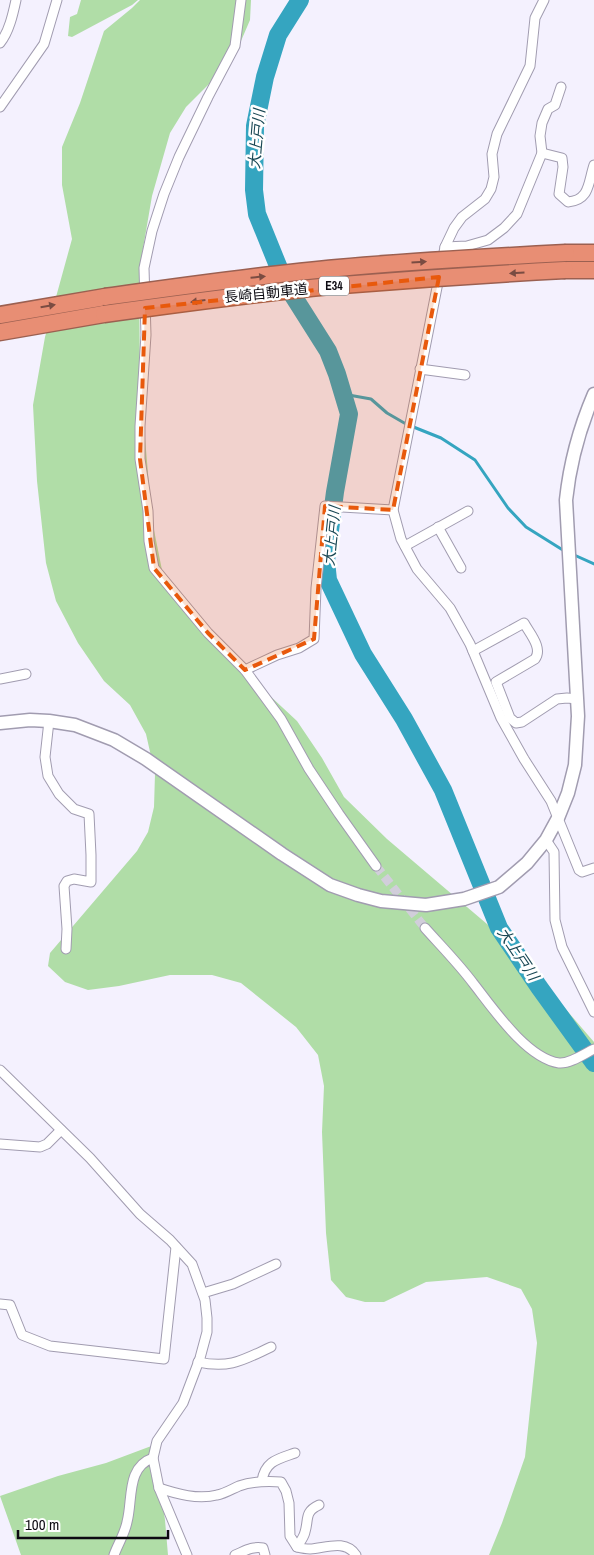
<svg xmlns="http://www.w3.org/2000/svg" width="594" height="1555" font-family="'Archivo Narrow','Noto Sans JP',sans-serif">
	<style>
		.green { fill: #b0dda7 }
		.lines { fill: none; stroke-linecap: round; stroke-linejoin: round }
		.stream { stroke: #35a5c0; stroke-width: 3 }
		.river { stroke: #35a5c0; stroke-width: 18 }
		.street-tunnel { stroke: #d1ceda; stroke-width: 9; stroke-dasharray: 9 4.5; stroke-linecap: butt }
		.street-casing { stroke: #a19cb0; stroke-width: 11 }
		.secondary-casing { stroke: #a19cb0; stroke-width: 15 }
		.highway-casing { stroke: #9b6051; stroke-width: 19 }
		.street { stroke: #fff; stroke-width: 9 }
		.secondary { stroke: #fff; stroke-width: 12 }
		.highway { stroke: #e88e74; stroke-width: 16 }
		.highway-bridge-casing { stroke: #9b6051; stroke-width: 19; stroke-linecap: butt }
		.highway-bridge { stroke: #e88e74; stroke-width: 16 }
		.oneway { fill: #7a4c42 }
		.marked { fill: #e8590c; fill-opacity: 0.2; stroke: #e8590c; stroke-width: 4; stroke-dasharray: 10 6; stroke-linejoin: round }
		.labels { text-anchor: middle; stroke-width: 5; stroke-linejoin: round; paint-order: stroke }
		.shield { fill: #fff; stroke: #555458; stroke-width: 1 }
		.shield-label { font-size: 12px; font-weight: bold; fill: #0c0a11 }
		.street-label { font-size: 14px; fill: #0c0a11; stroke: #fff }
		.water-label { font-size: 15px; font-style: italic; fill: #194754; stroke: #fff }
	</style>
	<rect width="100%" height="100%" fill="#f4f1fe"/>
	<g class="green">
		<polygon points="81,0 138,0 132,5 72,37 68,36 70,17 77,14"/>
		<polygon points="140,0 251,0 250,20 238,48 211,82 186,107 170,133 152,196 139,272 140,379 152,520 162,570 177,601 199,630 297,721 322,758 344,797 387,839 507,941 594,1042 594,1555 489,1555 502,1523 525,1457 537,1343 532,1309 521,1289 487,1277 426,1282 384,1302 365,1302 346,1297 331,1280 326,1233 322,1132 324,1086 318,1055 296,1027 241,983 212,975 170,975 119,986 88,990 65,982 48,966 50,953 137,851 148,832 154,807 155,774 146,734 130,705 104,681 78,643 56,601 46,563 37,481 33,405 45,337 72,239 62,185 62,147 80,103 104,31 132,8"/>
		<polygon points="154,1445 165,1520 168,1555 21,1555 0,1496 58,1476 106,1463"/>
	</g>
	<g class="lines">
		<g class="stream">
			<polyline points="343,394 371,399 387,413 406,424 441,438 475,460 508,508 526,527 566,552"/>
			<polyline points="572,554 594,564"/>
		</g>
		<polyline class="river" points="300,0 278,35 265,77 255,126 254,190 257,214 285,283 328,351 337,374 349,414 335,492 326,561 328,580 363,654 404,719 443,790 499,928 539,987 594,1063"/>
		<polyline class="street-tunnel" points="376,866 425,928"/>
		<defs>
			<g id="street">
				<polyline points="241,0 235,46 208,97 179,157 164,194 152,231 144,268 146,335 140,426 140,459 148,511 149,541 154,568 208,633 245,670 281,719 309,769 339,814 376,866"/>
				<polyline points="544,0 535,18 530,66 497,134 492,154 494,177 491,189 485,199 462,217 454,228 445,247 393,510 401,539 417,569 450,608 470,644 501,718 524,759 551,801 579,870 582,872 594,868"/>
				<path d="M0 43C9 32 13 14 16 0"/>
				<polyline points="0,107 44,44 57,0"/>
				<polyline points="542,153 540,136 542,123 548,109 555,105 561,87"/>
				<path d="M445 247 467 246 488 240 504 228 517 214 542 153 562 158 563 167 559 194 568 202C590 200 588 183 594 165"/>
				<polyline points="420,369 465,375"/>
				<polyline points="438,527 461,568"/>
				<polyline points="405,546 468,511"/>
				<path d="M473 651 524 623C530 634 543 648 535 659L496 682 510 718 516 723 522 722 557 699 567 698 577 699"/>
				<polyline points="245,670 277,655 299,648 314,639 316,588 325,506 393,510"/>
				<polyline points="0,679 26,674"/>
				<polyline points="49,721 45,757 48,776 59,794 74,809 89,814 91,855 91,882 74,879 67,881 64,886 67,929 66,949"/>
				<polyline points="546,840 554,852 555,920 562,947 594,1012"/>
				<path d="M425 928C441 946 458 963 473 983 492 1007 526 1058 559 1063 570 1064 584 1054 594 1049"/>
				<polyline points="0,1070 90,1158 140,1214 170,1240 192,1264 205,1300 207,1318 207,1332 200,1358 183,1403 157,1441 153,1458 159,1488 187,1555"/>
				<polyline points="0,1144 40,1147 47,1144 61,1130"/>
				<polyline points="203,1293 233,1284 276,1264"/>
				<polyline points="0,1304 10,1305 22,1335 50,1346 164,1359 176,1247"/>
				<path d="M198 1362C230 1369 243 1360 271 1347"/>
				<path d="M262 1481C265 1461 278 1459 295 1453"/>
				<path d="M159 1488C177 1494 198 1500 217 1495 224 1494 232 1489 239 1486 253 1481 267 1481 281 1482L286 1491 289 1503 290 1536 297 1547C301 1548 305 1549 310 1549 326 1548 345 1539 356 1555"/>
				<path d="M297 1547C300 1542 304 1537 305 1532 309 1519 304 1512 319 1505"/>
				<path d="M114 1555C118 1544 125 1533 127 1522 133 1500 126 1467 153 1458"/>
				<path d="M235 1555C245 1551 252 1546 263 1548L265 1555"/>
			</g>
			<path id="secondary" d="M0 723 30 720 49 721 75 725 114 740 146 759 282 854 330 885 358 895 381 901 426 905 464 899 499 887 527 863 546 840 558 818 568 793 575 765 578 716 566 500C570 462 579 429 594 394"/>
			<g id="highway">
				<polyline points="566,253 594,253"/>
				<polyline points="565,270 594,270"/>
				<polyline points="0,315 105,297"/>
				<polyline points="0,332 104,314"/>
			</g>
		</defs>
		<use href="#street" class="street-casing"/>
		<use href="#secondary" class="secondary-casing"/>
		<use href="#highway" class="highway-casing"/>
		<use href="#street" class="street"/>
		<use href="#secondary" class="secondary"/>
		<use href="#highway" class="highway"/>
		<defs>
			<g id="highway-bridge">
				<path d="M105 297C183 286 260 275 338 268 414 261 490 257 566 253"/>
				<path d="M104 314C183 303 262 292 342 285 416 279 491 274 565 270"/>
			</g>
		</defs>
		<use href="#highway-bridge" class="highway-bridge-casing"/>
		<use href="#highway-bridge" class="highway-bridge"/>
	</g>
	<defs><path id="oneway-solid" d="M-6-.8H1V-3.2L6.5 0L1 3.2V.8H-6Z" transform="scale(1.25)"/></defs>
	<g class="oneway">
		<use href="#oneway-solid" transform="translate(419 262) rotate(-4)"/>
		<use href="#oneway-solid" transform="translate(517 273) rotate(177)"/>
		<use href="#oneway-solid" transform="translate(258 277) rotate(-6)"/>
		<use href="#oneway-solid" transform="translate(198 301) rotate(172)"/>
		<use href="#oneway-solid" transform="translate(48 306) rotate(-10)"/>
	</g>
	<path class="marked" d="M439 277 393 510 325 506 314 639 245 670 208 633 154 568 140 459 145 308Z"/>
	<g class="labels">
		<rect class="shield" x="319" y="276.5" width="30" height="19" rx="4"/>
		<g class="shield-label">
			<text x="334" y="290">E34</text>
		</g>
		<g class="street-label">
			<text transform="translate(266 293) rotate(-6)" y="5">長崎自動車道</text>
		</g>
		<g class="water-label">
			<text transform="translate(257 139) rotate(-85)" y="5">大上戸川</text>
			<text transform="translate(332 536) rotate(-84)" y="5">大上戸川</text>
			<text transform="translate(518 954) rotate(56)" y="5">大上戸川</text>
		</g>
	</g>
	<path d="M18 1530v8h150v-8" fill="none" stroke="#0c0a11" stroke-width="2.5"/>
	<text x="25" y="1530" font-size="15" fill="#0c0a11" stroke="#ffffff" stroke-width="4" paint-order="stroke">100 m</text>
</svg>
